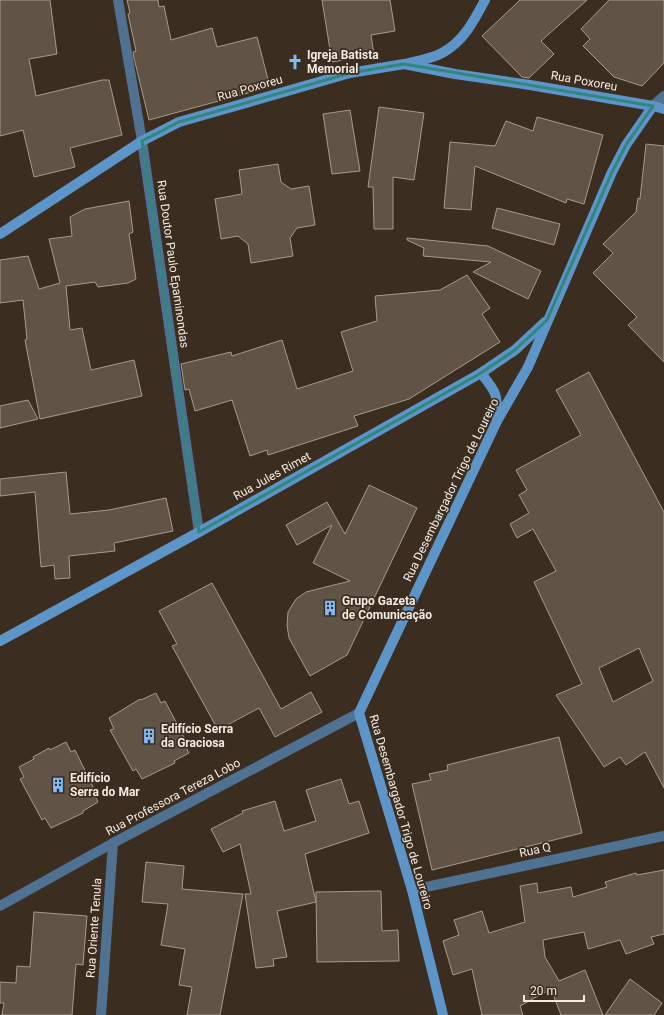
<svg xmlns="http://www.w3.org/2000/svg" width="664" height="1015" font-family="Roboto,sans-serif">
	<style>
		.building { fill: #615345; stroke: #a99a8a; fill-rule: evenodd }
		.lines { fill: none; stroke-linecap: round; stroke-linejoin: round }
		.street { stroke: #4f7192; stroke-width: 10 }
		.secondary { stroke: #5d95c9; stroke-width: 10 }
		.marked { fill: none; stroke: #31877f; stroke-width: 3; stroke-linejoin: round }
		.labels { text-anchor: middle; stroke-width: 3.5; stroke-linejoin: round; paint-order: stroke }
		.poi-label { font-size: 12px; font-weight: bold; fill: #f3eae2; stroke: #3b2e21; text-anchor: start }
		.street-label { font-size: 12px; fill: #f3eae2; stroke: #3b2e21 }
	</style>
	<rect width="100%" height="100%" fill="#3b2e21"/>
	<g class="building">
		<polygon points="0,0 50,0 57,54 29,59 36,96 102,80 109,80 122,135 70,148 75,167 34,177 23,130 0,136"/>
		<polygon points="127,0 158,0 159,7 164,6 171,40 212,28 217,47 257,37 270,87 149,120 134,58 133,52 136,51 128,14 130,13"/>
		<polygon points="322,0 390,0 395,31 371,35 374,55 332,62"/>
		<polygon points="520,0 587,0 541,41 554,54 529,78 522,77 482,36"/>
		<polygon points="609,0 664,0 664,63 642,86 614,77 583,46 590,39 581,29"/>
		<polygon points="379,107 424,113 414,180 393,177 393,229 374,229 373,187 368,187"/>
		<polygon points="350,110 360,171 332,174 323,114"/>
		<polygon points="537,117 603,135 584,204 567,199 566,203 475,166 471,210 444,208 450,142 495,146 506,121 533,131"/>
		<polygon points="646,144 664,146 664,362 628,325 637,317 593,273 613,253 603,244 636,212 638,198 640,199"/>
		<polygon points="278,164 281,182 291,189 309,186 315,225 297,228 290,238 293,256 251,263 248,244 238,236 221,239 215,199 242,194 239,170"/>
		<polygon points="129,201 133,232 129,234 136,279 128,283 98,287 95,282 66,286 70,330 82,328 91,370 134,360 142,396 40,419 25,340 27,339 23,300 0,303 0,260 28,256 39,289 60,283 49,239 72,236 70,217 85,209"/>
		<polygon points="497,208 560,224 554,245 492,228"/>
		<polygon points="407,238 488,246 541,271 528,299 473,272 491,262 423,256 424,248 407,240"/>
		<polygon points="467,275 490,308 482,314 500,342 409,399 354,416 358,426 268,455 267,450 250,456 232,400 195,411 189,389 185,390 181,364 231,352 232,356 282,340 297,389 353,371 341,332 377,321 375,296 440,290"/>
		<path d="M589 372 664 512V788L645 752 626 765 620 757 604 767 556 695 582 684 534 582 556 571 533 529 517 538 510 524 529 513 519 495 527 490 516 470 581 435 556 390ZM639 648 653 681 613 702 599 668Z"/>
		<polygon points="28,400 38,419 0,428 0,406"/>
		<polygon points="66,472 70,514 109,510 166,498 173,531 114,543 115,551 69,556 70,578 55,579 54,565 41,567 35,492 0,496 0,479"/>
		<polygon points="369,485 417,508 347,655 310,676 289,638 287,625 288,612 296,599 306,592 350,581 313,563 332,525 297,545 286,525 327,502 345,534"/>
		<polygon points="212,583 281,709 311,692 322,712 275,737 259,708 218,730 172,646 177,644 159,611"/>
		<polygon points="156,693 161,703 165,701 186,741 184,743 189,753 174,761 175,763 142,779 136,769 133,771 110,730 114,729 109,718 140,699 141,700"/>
		<polygon points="559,737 582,833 432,870 412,784 431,780 429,774 448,770 447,765"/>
		<polygon points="66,742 71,752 75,750 95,791 93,792 98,802 83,811 83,813 51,828 45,818 42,820 20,779 24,777 19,767 34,759 33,757 49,748 50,750"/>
		<polygon points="341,779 349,804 359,801 369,833 305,854 316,902 277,911 287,957 273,959 274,966 256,968 245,894 251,894 240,844 223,852 211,829 243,813 242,811 275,801 284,831 316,821 306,790"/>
		<polygon points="146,862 184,866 182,889 243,894 220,1015 187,1015 192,987 179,985 185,949 161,945 168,904 142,902"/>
		<polygon points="664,870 664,934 651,937 654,944 626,954 620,940 588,949 584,932 543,940 545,957 559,981 585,970 603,1015 561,1015 551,989 520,1006 523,1015 482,1015 472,969 453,975 443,941 459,935 454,920 482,911 489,933 525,922 520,886 537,883 538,893 571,887 573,897 607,887 605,882 636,873 637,875"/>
		<polygon points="381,891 382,931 398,930 399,961 317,962 316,892"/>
		<polygon points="34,912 87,916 83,965 76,964 72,1015 2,1015 4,1003 0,1003 0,982 16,983 17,966 30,967"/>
		<polygon points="630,979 662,1003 654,1015 605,1015"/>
	</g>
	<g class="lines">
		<g class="street">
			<polyline points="118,0 142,141 199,532"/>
			<polyline points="653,106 664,96"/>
			<polyline points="412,890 664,836"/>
			<polyline points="0,906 113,843 359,713"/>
			<polyline points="101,1015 113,843"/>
		</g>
		<g class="secondary">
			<path d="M405 64C417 61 431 59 442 53 463 42 474 21 485 0"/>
			<polyline points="0,234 142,141 179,122 350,73 404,64 455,74 530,85 653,106 664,109"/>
			<path d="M481 373C496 392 498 394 497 419"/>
			<polyline points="0,641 199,532 481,373 515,350 545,322"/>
			<polyline points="443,1015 412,890 359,713 497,421 528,367 612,172 626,145 653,106"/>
		</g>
	</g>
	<path class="marked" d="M404 64 653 106 626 145 612 172 547 320 515 350 481 373 199 532 142 141 179 122 350 73Z"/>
	<defs>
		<symbol id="church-bare" viewBox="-9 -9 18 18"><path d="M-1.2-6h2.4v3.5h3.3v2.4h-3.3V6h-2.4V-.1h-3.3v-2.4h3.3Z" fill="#7ebdf9" stroke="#3b2e21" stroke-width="2.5" paint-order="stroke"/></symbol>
		<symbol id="building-bare" viewBox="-9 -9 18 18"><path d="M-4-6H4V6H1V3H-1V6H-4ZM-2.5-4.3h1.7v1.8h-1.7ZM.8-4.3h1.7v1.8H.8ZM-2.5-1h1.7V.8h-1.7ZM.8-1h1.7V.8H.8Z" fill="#7ebdf9" stroke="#3b2e21" stroke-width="2.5" paint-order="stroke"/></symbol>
	</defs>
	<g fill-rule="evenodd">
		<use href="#church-bare" x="284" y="51" width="22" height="22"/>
		<use href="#building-bare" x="319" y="597" width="22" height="22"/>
		<use href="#building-bare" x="138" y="725" width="22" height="22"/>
		<use href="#building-bare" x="47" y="774" width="22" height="22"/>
	</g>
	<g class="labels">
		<g class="poi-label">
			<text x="307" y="59">Igreja Batista<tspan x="307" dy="14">Memorial</tspan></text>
			<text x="342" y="605">Grupo Gazeta<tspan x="342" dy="14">de Comunicação</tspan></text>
			<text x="161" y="733">Edifício Serra<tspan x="161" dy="14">da Graciosa</tspan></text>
			<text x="70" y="782">Edifício<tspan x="70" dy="14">Serra do Mar</tspan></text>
		</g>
		<g class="street-label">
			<text transform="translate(584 81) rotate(10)" y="4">Rua Poxoreu</text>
			<text transform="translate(250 88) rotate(-16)" y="4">Rua Poxoreu</text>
			<text transform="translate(173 264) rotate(82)" y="4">Rua Doutor Paulo Epaminondas</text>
			<text transform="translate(272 476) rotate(-29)" y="4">Rua Jules Rimet</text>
			<text transform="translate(451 490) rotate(-64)" y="4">Rua Desembargador Trigo de Loureiro</text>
			<text transform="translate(173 797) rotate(-28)" y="4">Rua Professora Tereza Lobo</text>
			<text transform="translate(401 812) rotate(74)" y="4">Rua Desembargador Trigo de Loureiro</text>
			<text transform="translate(535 850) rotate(-12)" y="4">Rua Q</text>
			<text transform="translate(94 928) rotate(-86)" y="4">Rua Oriente Tenula</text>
		</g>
	</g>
	<path d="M524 995v6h60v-6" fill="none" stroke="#f3eae2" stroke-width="2"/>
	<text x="530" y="995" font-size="12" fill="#f3eae2" stroke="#3b2e21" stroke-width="3" paint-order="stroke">20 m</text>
</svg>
